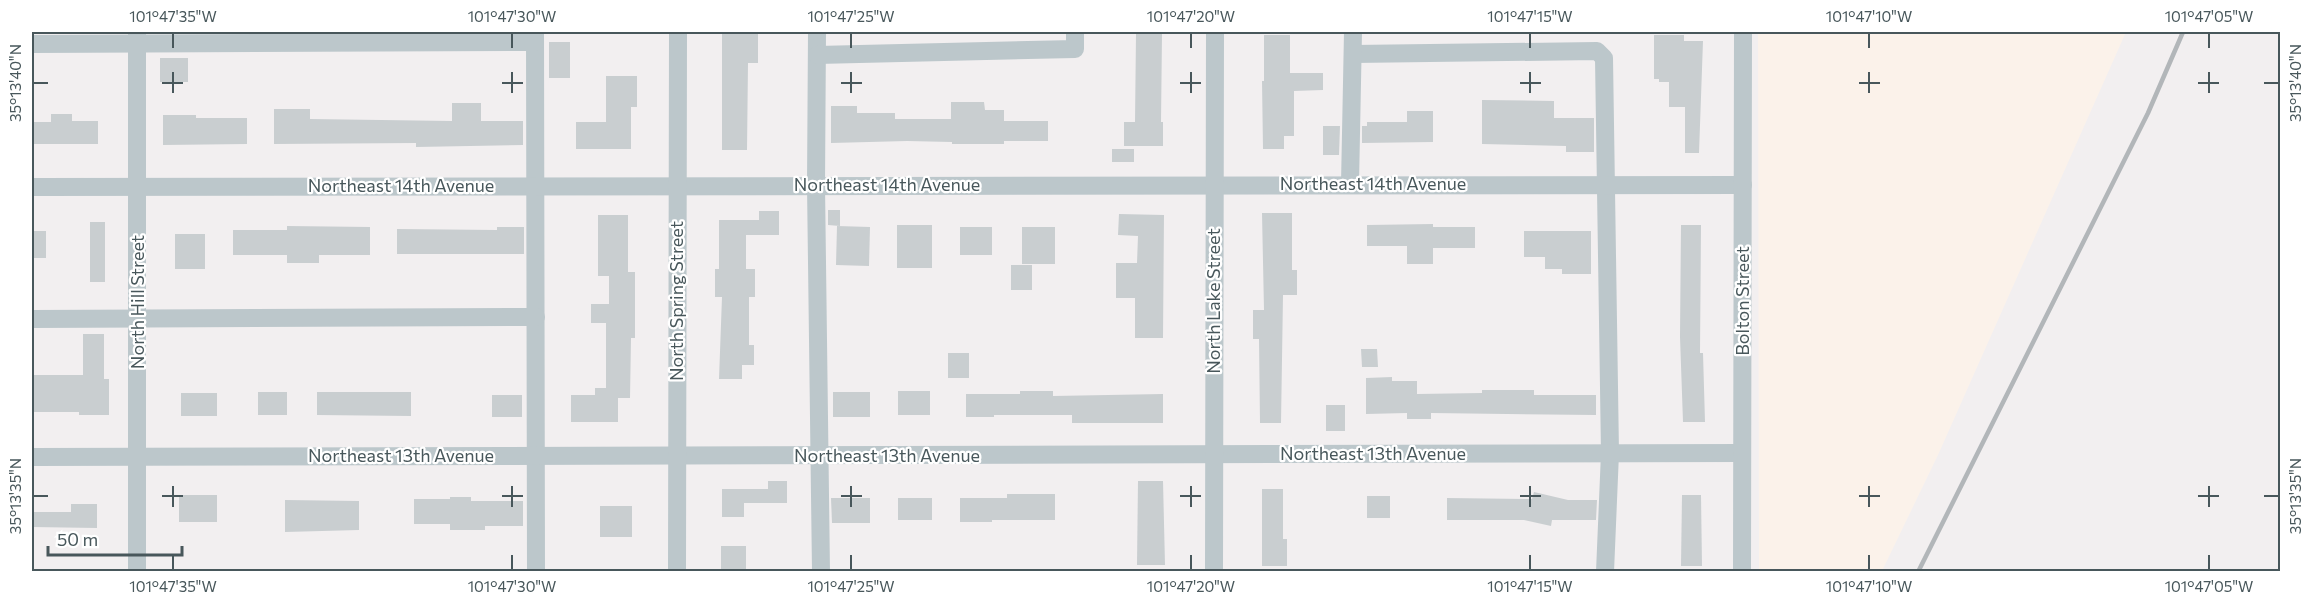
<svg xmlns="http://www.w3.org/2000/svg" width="2312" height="603" font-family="Commissioner,sans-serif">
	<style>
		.commercial { fill: #fbf2ea }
		.building { fill: #c9ced0 }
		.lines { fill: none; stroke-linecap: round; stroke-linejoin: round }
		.minor { stroke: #bcc7cb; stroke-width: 18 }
		.rail { stroke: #b2b6b9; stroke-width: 4.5 }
		.ticks { fill: none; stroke: #48575b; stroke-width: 2 }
		.labels { text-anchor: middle; stroke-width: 4.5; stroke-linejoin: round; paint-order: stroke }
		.street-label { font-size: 18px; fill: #48575b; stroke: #fff }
		.neatline { fill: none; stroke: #48575b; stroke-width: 2 }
		.ticks-label { font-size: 15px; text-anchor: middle; fill: #48575b }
	</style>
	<rect width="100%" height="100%" fill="#f2eff0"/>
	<polygon class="commercial" points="1758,32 2126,32 1938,455 1882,571 1759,571"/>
	<g class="building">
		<polygon points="722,33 758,33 758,63 748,63 747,150 722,150"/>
		<polygon points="1136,34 1162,34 1161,122 1163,122 1163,146 1124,146 1124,122 1135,122"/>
		<polygon points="1264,35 1290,35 1290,73 1323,73 1323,90 1294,91 1294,136 1284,136 1284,149 1263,149 1262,81 1264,81"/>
		<polygon points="1654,35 1684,35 1684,41 1703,41 1699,153 1685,153 1685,107 1669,107 1669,82 1659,82 1659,79 1654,79"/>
		<rect x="549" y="42" width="21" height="36"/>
		<rect x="160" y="58" width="28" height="24"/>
		<polygon points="606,76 637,76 637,107 631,107 631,149 576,149 576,122 606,122"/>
		<polygon points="1482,100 1554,101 1554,118 1594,118 1594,152 1566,152 1566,146 1482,144"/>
		<polygon points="951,102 984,102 985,110 1004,110 1004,121 1048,121 1048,141 1004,141 1004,144 952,144 952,142 907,141 831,143 831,106 857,106 857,113 895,113 895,119 951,119"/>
		<polygon points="452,103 481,103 481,121 523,121 523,145 416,147 416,143 274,144 274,109 310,109 310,119 452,121"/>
		<polygon points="1407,111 1433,111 1433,142 1362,143 1362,126 1367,126 1367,122 1407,122"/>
		<polygon points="51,114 72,114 72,121 98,121 98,144 32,144 32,122 51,122"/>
		<polygon points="163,115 196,115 196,118 247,118 247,144 163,145"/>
		<polygon points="1323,126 1340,126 1339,155 1323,155"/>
		<rect x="1112" y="149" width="22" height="13"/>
		<polygon points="828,210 840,210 840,226 828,225"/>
		<polygon points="759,211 779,211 779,235 746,235 746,269 755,269 755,297 749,297 749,345 754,345 754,365 742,365 742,379 719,379 722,297 715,297 715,269 719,269 719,220 759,220"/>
		<polygon points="1262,213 1292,213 1292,270 1297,270 1297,295 1283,295 1281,423 1260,423 1259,339 1253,339 1253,310 1264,310"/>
		<polygon points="1119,214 1164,215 1163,338 1135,338 1135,298 1116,298 1116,263 1137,263 1138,236 1118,235"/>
		<polygon points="598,215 628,215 628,272 635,272 635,338 631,338 630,398 618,398 618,422 571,422 571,395 595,395 595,388 606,388 606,323 591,323 591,304 609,304 609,276 598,276"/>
		<rect x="90" y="222" width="15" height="60"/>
		<polygon points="1433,224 1433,227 1475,227 1475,248 1433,248 1433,264 1407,264 1407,246 1367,246 1367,225"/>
		<rect x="897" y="225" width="35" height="43"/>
		<polygon points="1681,225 1701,225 1700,353 1703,353 1705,422 1683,422 1680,337"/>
		<polygon points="287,226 370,227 370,255 319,255 319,263 287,263 287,255 233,255 233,230 287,230"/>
		<polygon points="837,226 870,227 869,266 836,265"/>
		<polygon points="497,227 524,227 524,254 397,254 397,229 497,230"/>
		<rect x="960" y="227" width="32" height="28"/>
		<rect x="1022" y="227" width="33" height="37"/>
		<rect x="32" y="231" width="14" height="27"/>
		<polygon points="1524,231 1591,231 1591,274 1562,274 1562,269 1545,269 1545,257 1524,257"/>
		<rect x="175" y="234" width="30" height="35"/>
		<rect x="1011" y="265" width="21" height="25"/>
		<polygon points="83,334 104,334 104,379 109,379 109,415 79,415 79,412 32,412 32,375 83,375"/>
		<polygon points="1361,349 1377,349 1378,367 1362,367"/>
		<rect x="948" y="353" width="21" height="25"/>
		<polygon points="1392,377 1392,381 1417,381 1417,394 1482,393 1482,390 1534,390 1534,395 1596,395 1596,415 1431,413 1431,419 1407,419 1407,413 1366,414 1366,378"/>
		<rect x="898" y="391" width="32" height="24"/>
		<polygon points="1020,391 1053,391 1053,396 1163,394 1163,423 1072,423 1072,415 994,415 994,417 966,417 966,394 1020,394"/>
		<rect x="258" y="392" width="29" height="23"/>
		<polygon points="317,392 411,392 411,416 317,415"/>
		<rect x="833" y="392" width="37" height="25"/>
		<rect x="181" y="393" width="36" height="23"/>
		<rect x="492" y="395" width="30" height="22"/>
		<rect x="1326" y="405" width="19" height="26"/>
		<polygon points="768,481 787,481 787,503 744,503 744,517 722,517 722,489 768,489"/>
		<polygon points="1138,481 1163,481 1165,565 1137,565"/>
		<polygon points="1262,489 1283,489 1283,539 1287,539 1287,566 1262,566"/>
		<polygon points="1534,492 1568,500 1597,500 1596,520 1552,520 1551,526 1524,520 1447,520 1447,498 1532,499"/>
		<polygon points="1007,494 1055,494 1055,520 992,520 992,522 960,522 960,498 1007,498"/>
		<rect x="179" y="495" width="38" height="27"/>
		<polygon points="1682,495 1701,495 1702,566 1681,566"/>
		<rect x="1367" y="496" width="23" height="22"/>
		<polygon points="450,497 471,497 471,501 523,501 523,526 485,526 485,530 450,530 450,524 414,524 414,499 450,499"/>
		<polygon points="831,498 870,498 870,523 832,523"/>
		<rect x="898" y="498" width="34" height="22"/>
		<polygon points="285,500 359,501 359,530 285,532"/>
		<polygon points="71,504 97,504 97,528 32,527 32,512 71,512"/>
		<rect x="600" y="506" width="32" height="31"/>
		<rect x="721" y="546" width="25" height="26"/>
	</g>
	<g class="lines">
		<g class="minor">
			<polyline points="535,32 536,572"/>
			<polyline points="817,32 816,185 821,572"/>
			<polyline points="32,44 535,42"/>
			<polyline points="1353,54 1597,51 1604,58 1610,453 1605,572"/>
			<polyline points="817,55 1075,49 1075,32"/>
			<polyline points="1350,184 1353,32"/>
			<polyline points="32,187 1743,185"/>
			<polyline points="32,319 536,317"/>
			<polyline points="32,457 1742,453"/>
			<polyline points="137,572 137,32"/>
			<polyline points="677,572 678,32"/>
			<polyline points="1214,572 1215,32"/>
			<polyline points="1742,572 1743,32"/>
		</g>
		<polyline class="rail" points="1918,572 2148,113 2183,32"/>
	</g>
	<path class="ticks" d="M173 33V48M512 33V48M851 33V48M1191 33V48M1530 33V48M1869 33V48M2209 33V48M173 72V93M512 72V93M851 72V93M1191 72V93M1530 72V93M1869 72V93M2209 72V93M33 83H48M162 83H183M502 83H523M841 83H862M1180 83H1201M1520 83H1541M1859 83H1880M2198 83H2219M2264 83H2279M173 486V507M512 486V507M851 486V507M1191 486V507M1530 486V507M1869 486V507M2209 486V507M33 496H48M162 496H183M502 496H523M841 496H862M1180 496H1201M1520 496H1541M1859 496H1880M2198 496H2219M2264 496H2279M173 555V570M512 555V570M851 555V570M1191 555V570M1530 555V570M1869 555V570M2209 555V570"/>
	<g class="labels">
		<g class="street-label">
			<text x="1373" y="190">Northeast 14th Avenue</text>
			<text x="887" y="191">Northeast 14th Avenue</text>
			<text x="401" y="192">Northeast 14th Avenue</text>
			<text transform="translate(677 301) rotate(-90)" y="6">North Spring Street</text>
			<text transform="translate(1214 301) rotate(-90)" y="6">North Lake Street</text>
			<text transform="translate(1743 301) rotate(-90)" y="6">Bolton Street</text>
			<text transform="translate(138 302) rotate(-90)" y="6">North Hill Street</text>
			<text x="1373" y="460">Northeast 13th Avenue</text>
			<text x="401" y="462">Northeast 13th Avenue</text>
			<text x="887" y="462">Northeast 13th Avenue</text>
		</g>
	</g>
	<rect width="2312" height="603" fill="none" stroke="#ffffff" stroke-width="66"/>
	<path d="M48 546v9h134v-9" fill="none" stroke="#48575b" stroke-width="3"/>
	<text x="57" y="546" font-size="18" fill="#48575b" stroke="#ffffff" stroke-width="4.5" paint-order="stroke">50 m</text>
	<rect x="33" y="33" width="2246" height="537" class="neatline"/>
	<g class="ticks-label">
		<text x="173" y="22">101°47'35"W</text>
		<text x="512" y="22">101°47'30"W</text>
		<text x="851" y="22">101°47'25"W</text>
		<text x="1191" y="22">101°47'20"W</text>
		<text x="1530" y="22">101°47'15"W</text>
		<text x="1869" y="22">101°47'10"W</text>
		<text x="2209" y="22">101°47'05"W</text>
		<text transform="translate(16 83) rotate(-90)" y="5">35°13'40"N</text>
		<text transform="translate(2296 83) rotate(-90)" y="5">35°13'40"N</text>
		<text transform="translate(16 496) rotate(-90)" y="5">35°13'35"N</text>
		<text transform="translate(2296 496) rotate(-90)" y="5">35°13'35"N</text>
		<text x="173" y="592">101°47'35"W</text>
		<text x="512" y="592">101°47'30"W</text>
		<text x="851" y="592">101°47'25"W</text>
		<text x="1191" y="592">101°47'20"W</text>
		<text x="1530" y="592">101°47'15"W</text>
		<text x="1869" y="592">101°47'10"W</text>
		<text x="2209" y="592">101°47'05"W</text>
	</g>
</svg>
